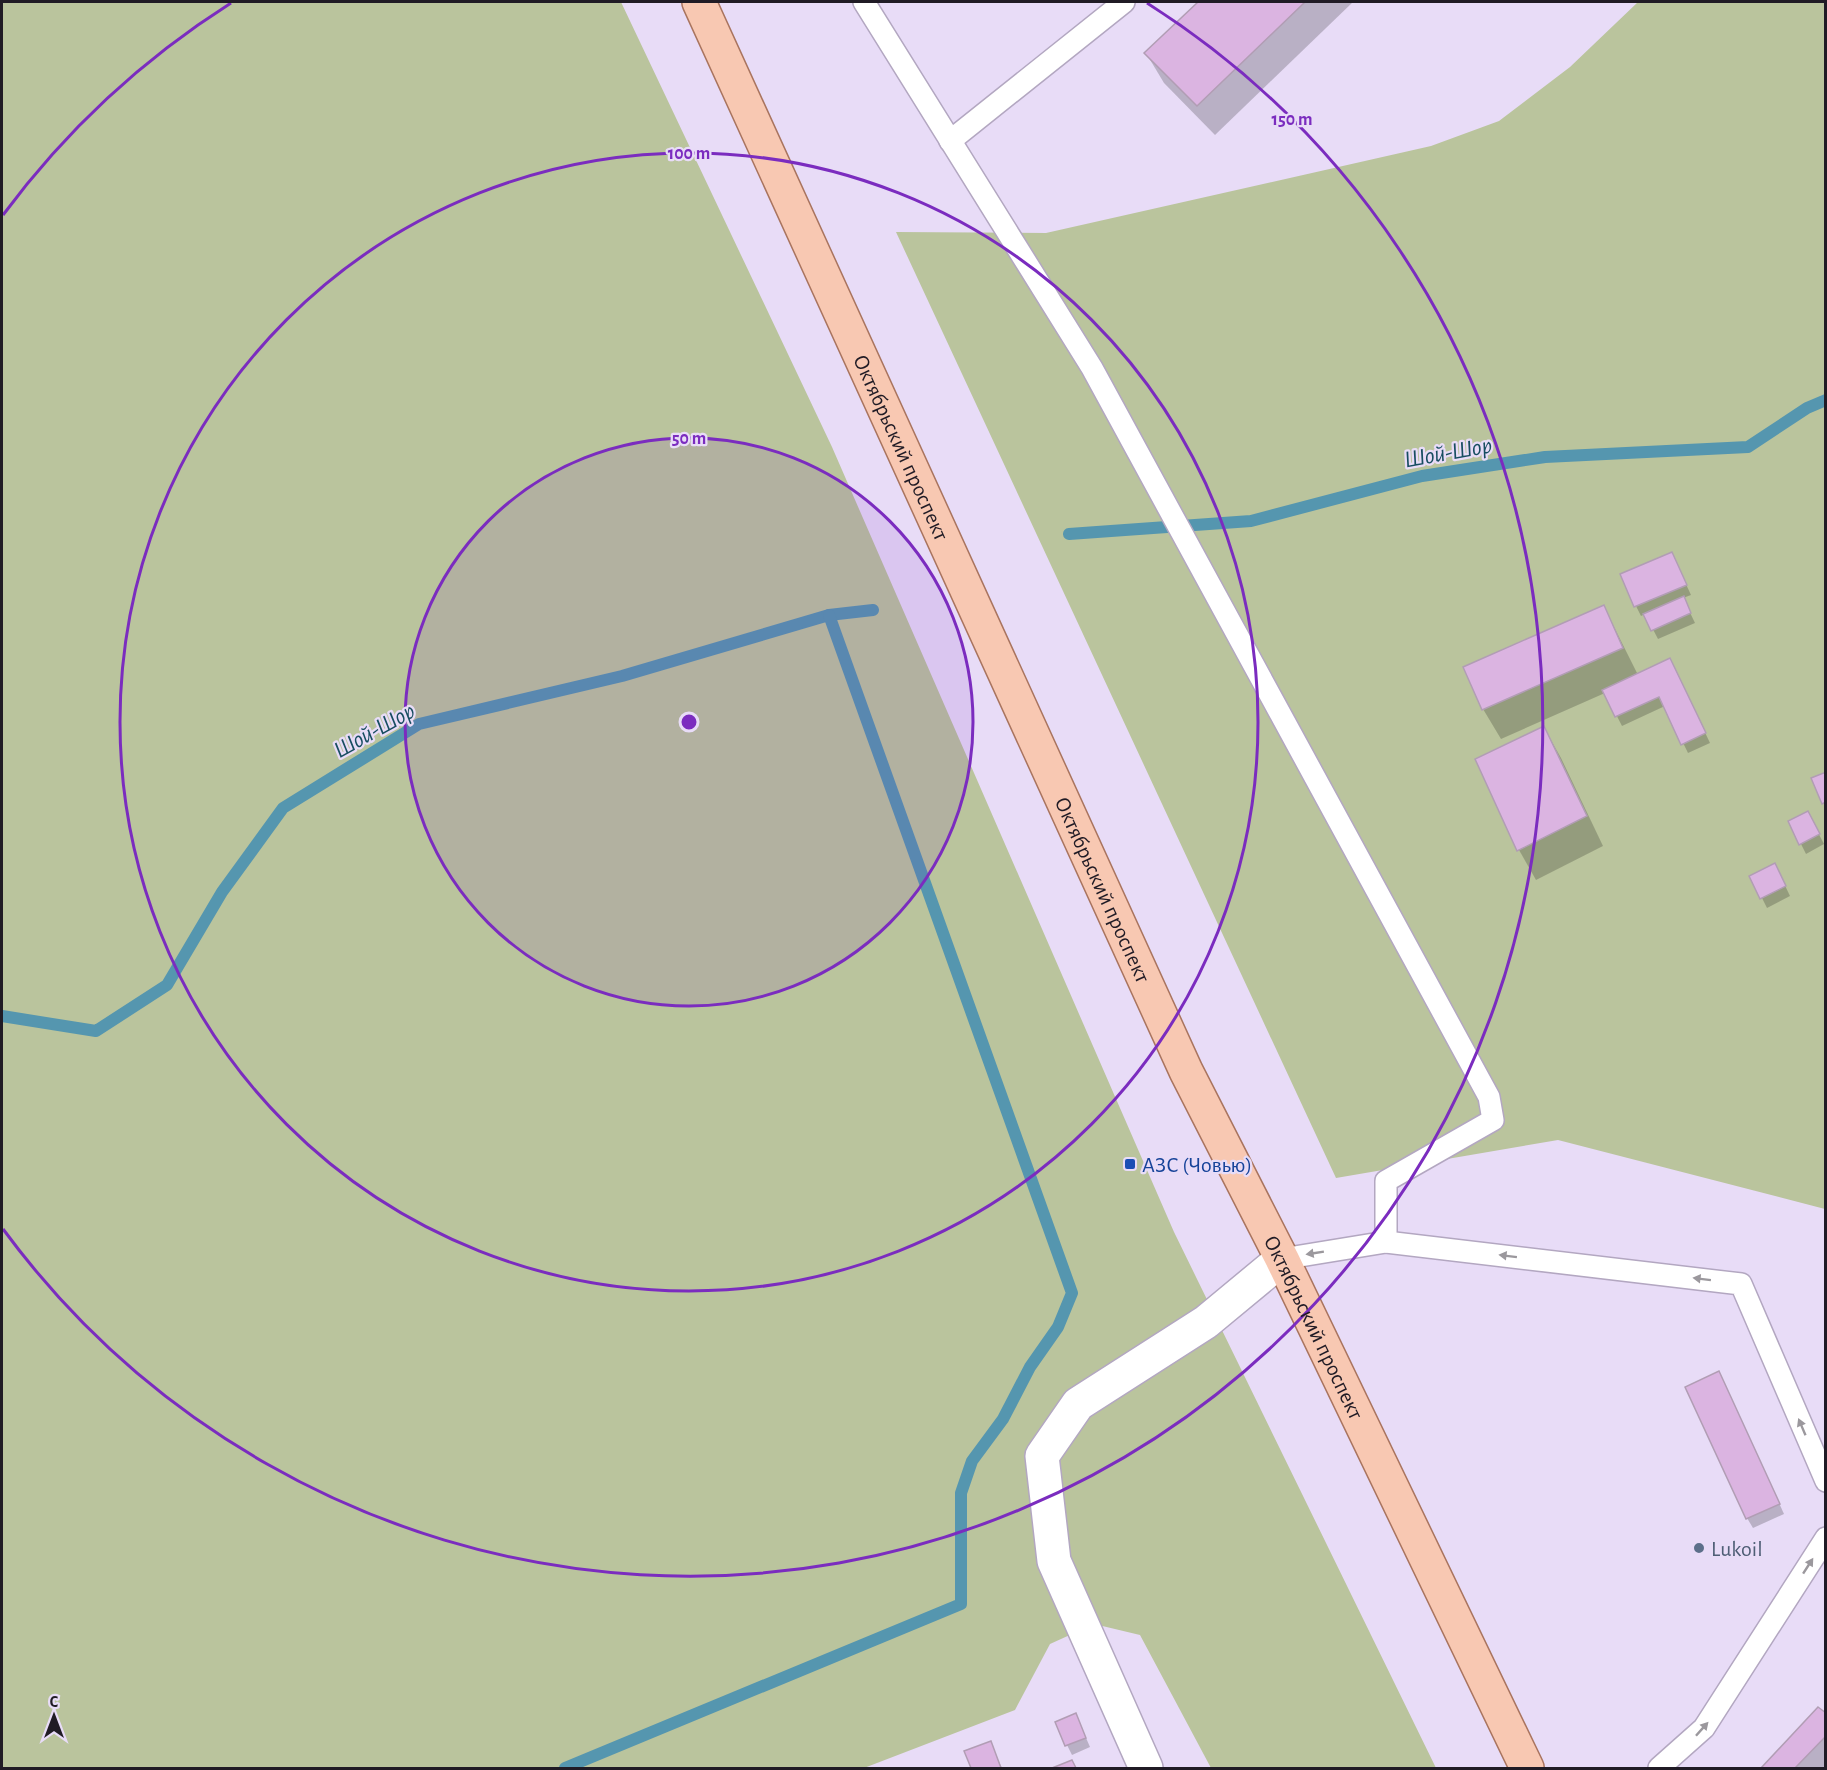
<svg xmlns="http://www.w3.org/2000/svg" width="1827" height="1770" font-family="'Alegreya Sans',sans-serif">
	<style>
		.green { fill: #bac49d }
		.shadow { fill: #0003 }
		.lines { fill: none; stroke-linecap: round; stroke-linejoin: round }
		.stream { stroke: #5596af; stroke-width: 12 }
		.building { fill: #dbb4e1; stroke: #b19db4; stroke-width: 1.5 }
		.lane-casing { stroke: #b3a7c1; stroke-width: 24 }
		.street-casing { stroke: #b3a7c1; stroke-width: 36 }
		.primary-casing { stroke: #a9745f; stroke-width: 36 }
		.lane { stroke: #fff; stroke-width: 21 }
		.street { stroke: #fff; stroke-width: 33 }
		.primary { stroke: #f8c8b2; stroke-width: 33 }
		.oneway { fill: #9b989d }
		.ring { fill: none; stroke: #7b2cbf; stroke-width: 3 }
		.transit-dot { fill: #1a4fb4; stroke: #e8dcf7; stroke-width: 2 }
		.service-dot { fill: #5c6f8a; stroke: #e8dcf7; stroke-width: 2 }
		.labels { text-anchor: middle; stroke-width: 4.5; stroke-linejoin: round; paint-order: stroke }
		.street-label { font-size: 22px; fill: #201b25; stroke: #e8dcf7 }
		.transit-label { font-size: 22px; fill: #164399; stroke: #e8dcf7; text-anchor: start }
		.service-label { font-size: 22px; fill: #4e5e75; stroke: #e8dcf7; text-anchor: start }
		.water-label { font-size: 24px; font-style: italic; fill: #174d60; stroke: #e8dcf7 }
		.centre { fill: #7b2cbf; stroke: #e8dcf7; stroke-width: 3 }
		.ring-label { font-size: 18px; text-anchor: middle; font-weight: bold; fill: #7b2cbf; stroke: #e8dcf7; stroke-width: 4.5; stroke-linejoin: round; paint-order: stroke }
	</style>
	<rect width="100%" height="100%" fill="#e8dcf7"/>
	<g class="green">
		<polygon points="2,2 621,2 832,447 1174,1232 1436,1768 1211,1768 1140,1635 1094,1624 1050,1644 1015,1710 864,1768 2,1768"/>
		<polygon points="1638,2 1825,2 1825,1209 1558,1140 1336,1178 896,232 1046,233 1431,146 1499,121 1570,67"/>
	</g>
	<g class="shadow">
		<polygon points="1200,2 1353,2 1215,135 1164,83 1146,53"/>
		<polygon points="1672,554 1691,595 1683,598 1695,623 1658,639 1645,614 1641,616 1636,606 1622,575"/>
		<polygon points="1604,607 1638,675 1675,669 1710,743 1688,753 1665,706 1622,726 1605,693 1501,739 1483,709"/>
		<polygon points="1544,728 1561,758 1603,846 1536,880 1519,850"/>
		<polygon points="1790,822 1813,823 1824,844 1806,854"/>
		<polygon points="1780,875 1790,896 1767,908 1762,898"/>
		<polygon points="1724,1382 1784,1514 1753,1528 1747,1518"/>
		<polygon points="1818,1709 1826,1715 1825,1768 1763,1768"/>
		<polygon points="1056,1723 1080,1724 1090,1747 1072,1755"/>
		<polygon points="990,1743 1002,1768 973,1768 966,1752"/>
	</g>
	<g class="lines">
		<g class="stream">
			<polyline points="1069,534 1251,521 1422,476 1545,457 1748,447 1807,408 1826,400"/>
			<polyline points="2,1016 96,1031 167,985 222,892 283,808 419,724 622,676 829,615 873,610"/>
			<polyline points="565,1768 961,1604 961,1493 972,1461 1003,1419 1030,1367 1058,1327 1072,1293 829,615"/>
		</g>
	</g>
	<g class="building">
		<polygon points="1198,2 1305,2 1197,106 1144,53"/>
		<polygon points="1672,552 1687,585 1634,607 1620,574"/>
		<polygon points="1684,596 1691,613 1651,631 1643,614"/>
		<polygon points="1604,605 1623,648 1482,710 1463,667"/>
		<polygon points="1670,658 1706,733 1681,745 1659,697 1615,717 1602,690"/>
		<polygon points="1544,726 1587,816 1517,851 1475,759"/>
		<polygon points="1826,772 1826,802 1822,804 1811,778"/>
		<polygon points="1808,811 1820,834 1799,845 1788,821"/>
		<polygon points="1775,863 1786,886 1760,899 1749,876"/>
		<polygon points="1719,1371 1780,1504 1746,1519 1685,1387"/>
		<polygon points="1818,1707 1826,1713 1826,1736 1795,1768 1761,1768"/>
		<polygon points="1076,1713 1086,1738 1065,1746 1055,1722"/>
		<polygon points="991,1741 1001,1768 971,1768 964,1751"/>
		<polygon points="1072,1760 1076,1768 1052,1768"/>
	</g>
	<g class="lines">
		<defs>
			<g id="lane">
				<polyline points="864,2 1092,368 1489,1097 1493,1120 1386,1181 1386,1242"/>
				<polyline points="950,141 1124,2"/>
				<polyline points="1282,1259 1386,1242 1741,1284 1826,1481"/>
				<polyline points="1659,1768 1704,1728 1826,1538"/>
			</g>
			<polyline id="street" points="1146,1768 1054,1561 1042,1456 1078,1404 1206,1322 1282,1259"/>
			<g id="primary">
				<path id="s1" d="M699 2 1186 1071 1282 1259 1527 1768"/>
			</g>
		</defs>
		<use href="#lane" class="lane-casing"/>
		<use href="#street" class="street-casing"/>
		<use href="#primary" class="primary-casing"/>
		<use href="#lane" class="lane"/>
		<use href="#street" class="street"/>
		<use href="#primary" class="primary"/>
	</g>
	<defs><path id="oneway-solid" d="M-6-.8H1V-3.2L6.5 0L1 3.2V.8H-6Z" transform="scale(1.5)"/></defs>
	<g class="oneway">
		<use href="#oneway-solid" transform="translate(1315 1253) rotate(171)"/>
		<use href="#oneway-solid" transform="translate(1508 1256) rotate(-173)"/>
		<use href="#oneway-solid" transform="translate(1702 1279) rotate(-173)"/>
		<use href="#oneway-solid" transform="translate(1802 1427) rotate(-113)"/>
		<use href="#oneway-solid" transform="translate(1808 1566) rotate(-57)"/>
		<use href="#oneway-solid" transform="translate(1702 1729) rotate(-48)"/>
	</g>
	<circle cx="689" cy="722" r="284" fill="#7b2cbf" fill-opacity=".12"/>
	<g class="ring">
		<circle cx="689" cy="722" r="284"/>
		<circle cx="689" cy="722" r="569"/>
		<path d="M3 215A853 853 0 0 1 231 3M1147 3A853 853 0 1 1 3 1229"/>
	</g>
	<rect class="transit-dot" x="1124" y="1158" width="12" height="12" rx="3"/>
	<circle class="service-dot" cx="1699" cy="1548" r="6"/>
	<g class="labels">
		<g class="street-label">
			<text dy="8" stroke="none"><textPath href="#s1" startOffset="489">Октябрьский проспект</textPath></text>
			<text dy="8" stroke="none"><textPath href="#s1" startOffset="975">Октябрьский проспект</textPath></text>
			<text dy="8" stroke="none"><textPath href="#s1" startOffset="1461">Октябрьский проспект</textPath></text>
		</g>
		<g class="transit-label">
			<text x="1142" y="1172">АЗС (Човью)</text>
		</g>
		<g class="service-label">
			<text x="1711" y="1556">Lukoil</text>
		</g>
		<g class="water-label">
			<text transform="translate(1448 452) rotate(-10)" y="8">Шой-Шор</text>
			<text transform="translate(374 730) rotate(-29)" y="8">Шой-Шор</text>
		</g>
	</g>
	<circle cx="689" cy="722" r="9" class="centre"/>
	<g class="ring-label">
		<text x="1292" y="125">150 m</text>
		<text x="689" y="159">100 m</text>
		<text x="689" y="444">50 m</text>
	</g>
	<rect width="1827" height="1770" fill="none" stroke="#201b25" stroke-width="6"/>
	<g transform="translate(54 1716)" stroke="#e8dcf7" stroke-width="4.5" paint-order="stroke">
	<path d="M0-4.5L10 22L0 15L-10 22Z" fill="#201b25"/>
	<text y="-9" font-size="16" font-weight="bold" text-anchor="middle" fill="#201b25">С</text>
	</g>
</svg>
